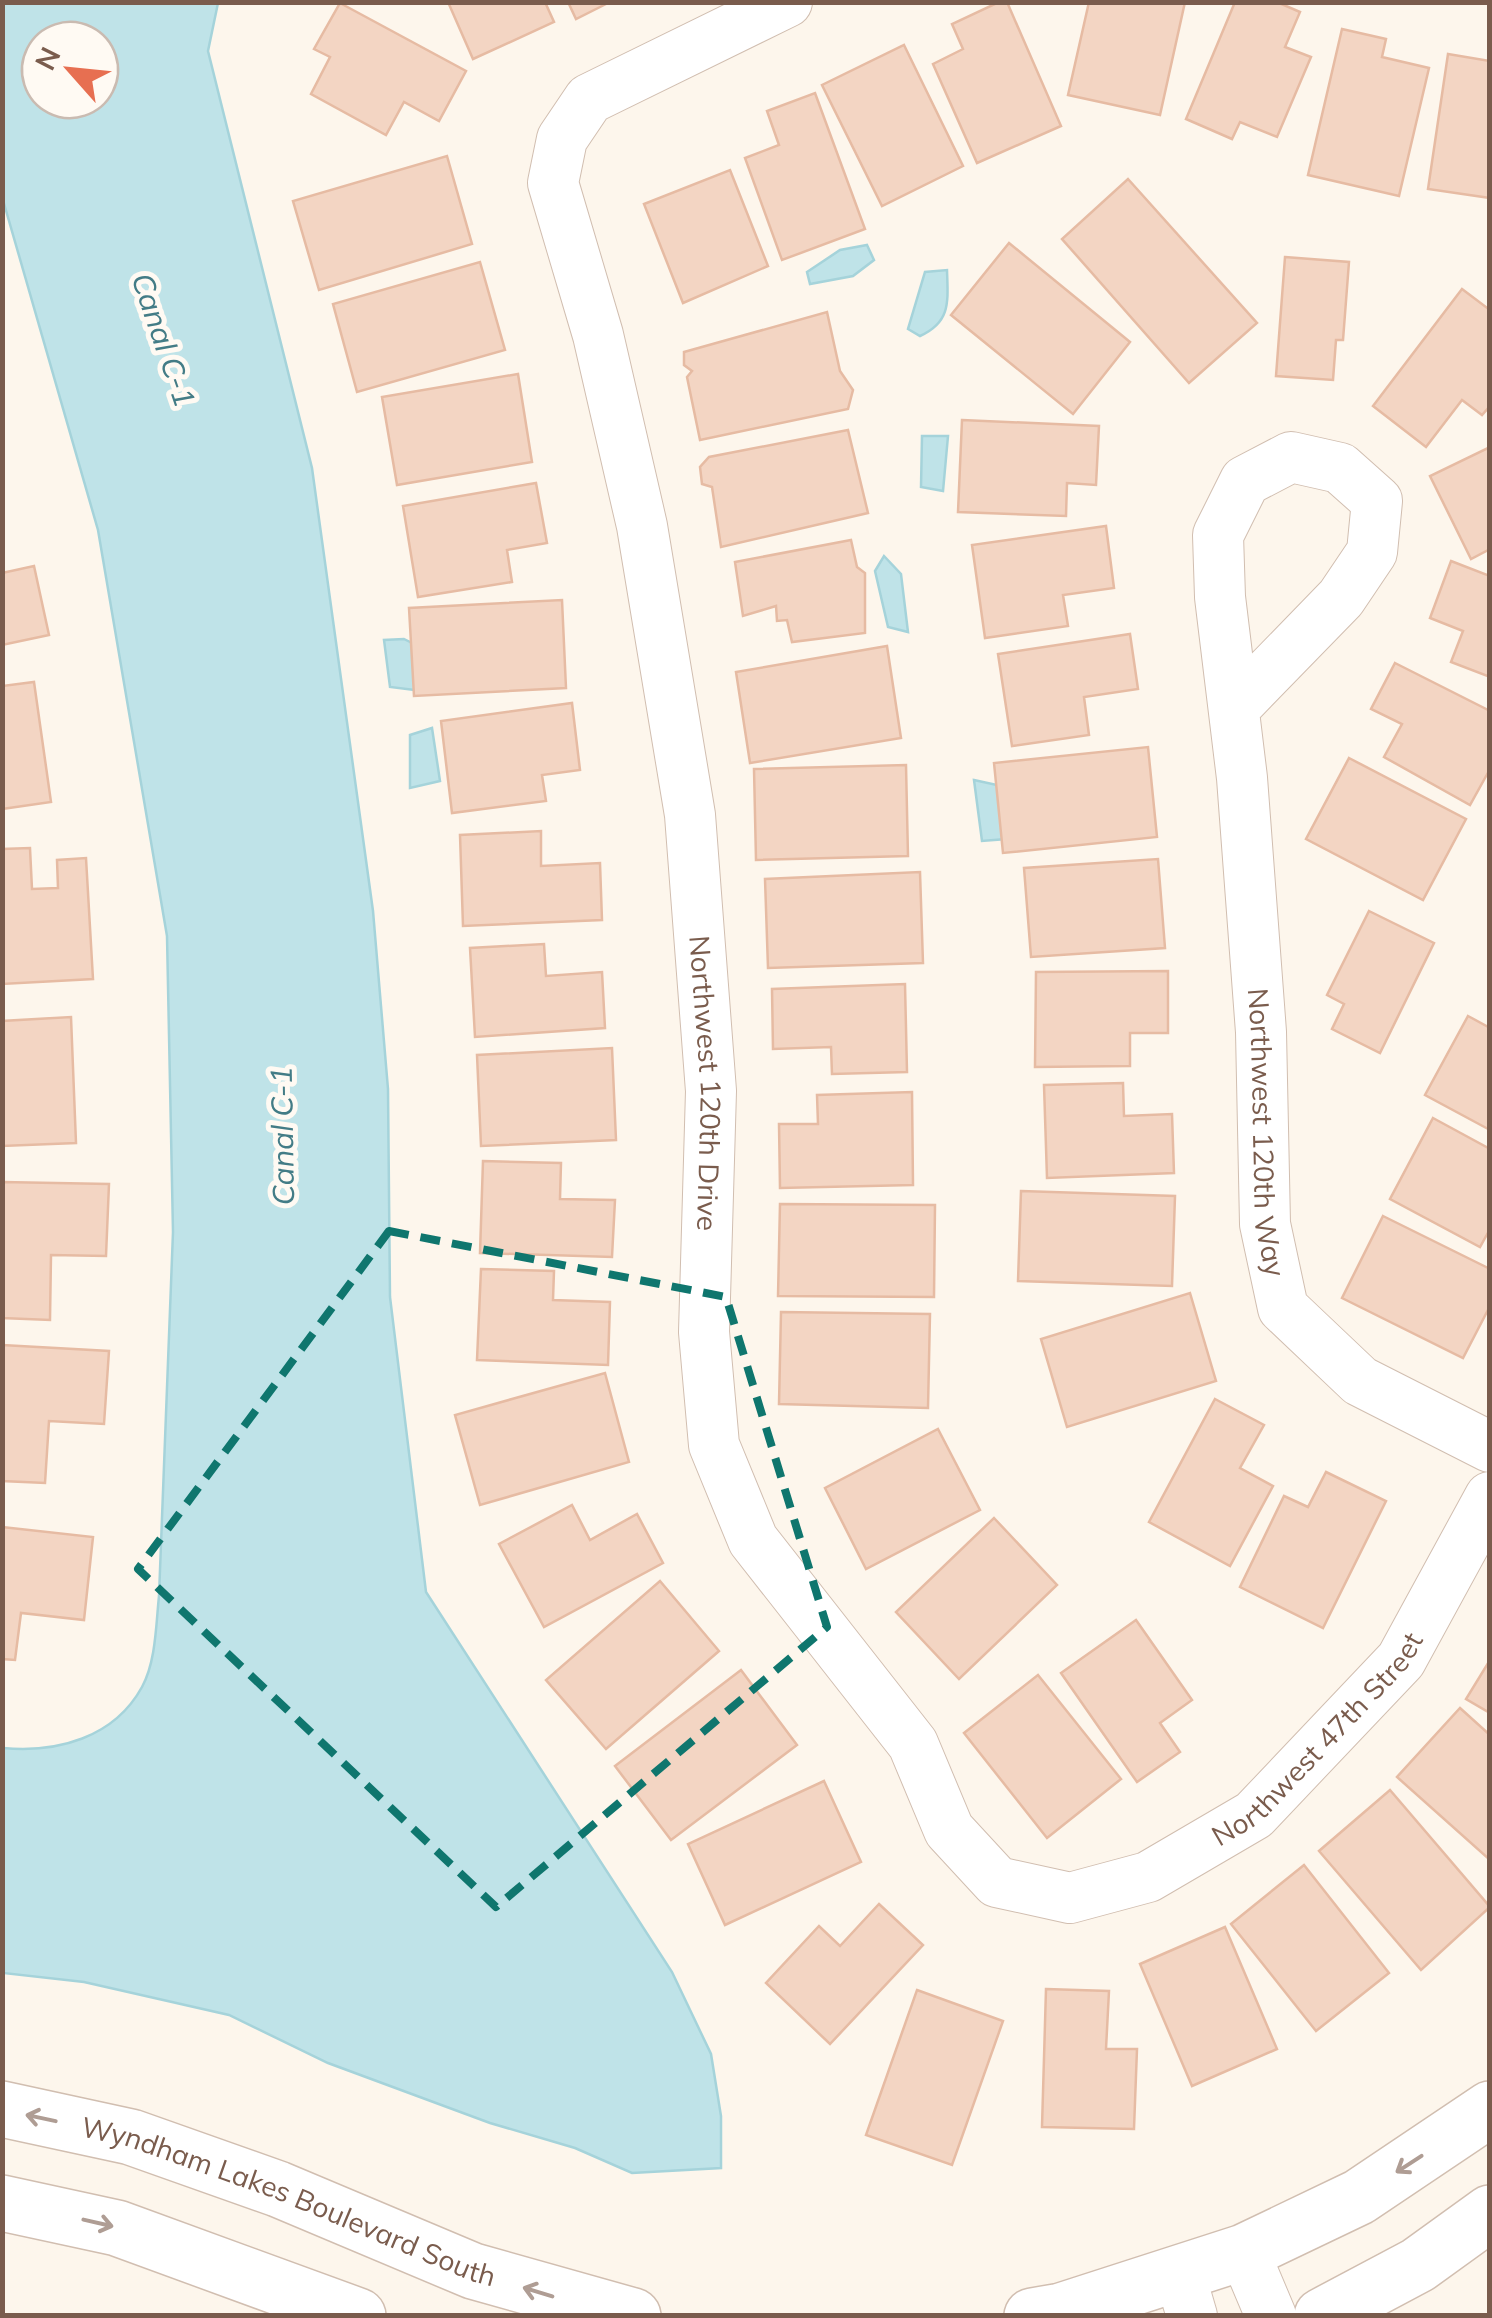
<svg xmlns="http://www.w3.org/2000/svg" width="1492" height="2318" font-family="Mulish,sans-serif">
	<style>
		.water { fill: #bfe3e8; stroke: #a5d3da; stroke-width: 2.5; fill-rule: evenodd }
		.building { fill: #f3d5c3; stroke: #e6bba3; stroke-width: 2.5 }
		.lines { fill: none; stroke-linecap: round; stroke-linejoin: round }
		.minor-casing { stroke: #d1beb0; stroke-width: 52 }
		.tertiary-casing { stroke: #d1beb0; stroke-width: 58 }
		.minor { stroke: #fff; stroke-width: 50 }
		.tertiary { stroke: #fff; stroke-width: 55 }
		.oneway { stroke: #af9d94 }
		.marked { fill: none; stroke: #0f766e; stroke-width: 8; stroke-dasharray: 20 12; stroke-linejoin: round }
		.labels { text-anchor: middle; stroke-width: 10; stroke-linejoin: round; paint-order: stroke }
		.street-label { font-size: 28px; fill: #7a5c4d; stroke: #fffaf3 }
		.water-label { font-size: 30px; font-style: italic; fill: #437c86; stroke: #fffaf3 }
	</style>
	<rect width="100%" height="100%" fill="#fdf6ec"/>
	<g class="water">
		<path d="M3 2 218 3 208 51 312 468 373 911 388 1089 390 1297 426 1592 672 1972 711 2054 721 2116V2168L632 2173 575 2148 490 2123 328 2063 229 2015 84 1982 3 1973V1748C57 1753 114 1738 142 1687 156 1662 156 1624 159 1596L173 1232 167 936 98 530 3 200ZM100 40V100H40V40Z"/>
		<polygon points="867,245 874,260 853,276 810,284 807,272 840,250"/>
		<path d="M947 270C948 302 951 322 920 336L908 329 925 272Z"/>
		<polygon points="922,436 948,436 943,491 921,487"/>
		<polygon points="884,556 901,574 908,632 888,627 875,571"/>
		<polygon points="404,639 422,648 423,691 390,687 384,640"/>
		<polygon points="432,728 440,781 410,788 410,735"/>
		<polygon points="974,780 997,785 1006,839 982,841"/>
	</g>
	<g class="building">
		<polygon points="448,2 545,2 554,22 473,59"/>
		<polygon points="568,2 610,2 576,19"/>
		<polygon points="999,2 1007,2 1061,126 977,163 933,64 963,49 952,24"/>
		<polygon points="1089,2 1185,2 1160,115 1068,95"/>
		<polygon points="1235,2 1277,2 1300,12 1285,47 1311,57 1277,137 1240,122 1232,139 1186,119"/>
		<polygon points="340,3 466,71 439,121 404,102 386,135 311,94 330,57 314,49"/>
		<polygon points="1342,29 1386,39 1382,57 1429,68 1399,196 1308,175"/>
		<polygon points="904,45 963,166 882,206 822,85"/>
		<polygon points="1448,54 1490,61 1490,198 1428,189"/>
		<polygon points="815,93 865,229 782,260 745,158 779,145 767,111"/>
		<polygon points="447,156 472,244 319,290 293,201"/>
		<polygon points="730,170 768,266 683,303 644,204"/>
		<polygon points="1128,179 1257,323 1189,383 1062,239"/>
		<polygon points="1009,243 1130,342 1073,414 951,315"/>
		<polygon points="1285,257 1349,262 1343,340 1336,340 1333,380 1276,376"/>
		<polygon points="480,262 505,350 357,392 333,304"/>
		<polygon points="1462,289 1490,310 1490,406 1482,415 1462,400 1426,447 1373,406"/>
		<polygon points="827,312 840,371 853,390 848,409 700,440 687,377 692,371 684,365 684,352"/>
		<polygon points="518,374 532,462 397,485 382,397"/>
		<polygon points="962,420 1099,426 1096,485 1067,483 1066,516 958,512"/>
		<polygon points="848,430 868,513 721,547 712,487 702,484 700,467 709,457"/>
		<polygon points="1490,447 1490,549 1471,559 1430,476"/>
		<polygon points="536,483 547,543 507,550 512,582 418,597 403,506"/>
		<polygon points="1106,526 1114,588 1063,595 1068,626 985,638 972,545"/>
		<polygon points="851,540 857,567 865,573 865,633 792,642 787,620 777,621 776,606 743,616 735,562"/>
		<polygon points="1451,561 1490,576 1490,677 1451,662 1463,631 1430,618"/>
		<polygon points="34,566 49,635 2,645 2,573"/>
		<polygon points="562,600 566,688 414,696 409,608"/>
		<polygon points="1130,634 1138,689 1084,697 1089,735 1012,746 998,654"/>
		<polygon points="887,646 901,738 750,763 736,672"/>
		<polygon points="1395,663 1490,711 1490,769 1470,805 1384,757 1402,724 1371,709"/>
		<polygon points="34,682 51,802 2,809 2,686"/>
		<polygon points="572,703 580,770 542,775 546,801 452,813 441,721"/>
		<polygon points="1148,747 1157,837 1003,853 994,763"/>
		<polygon points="1349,758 1466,819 1423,900 1306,839"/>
		<polygon points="906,765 908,856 756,860 754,769"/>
		<polygon points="541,831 541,866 600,863 602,920 463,926 460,835"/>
		<polygon points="30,848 32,889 58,888 57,860 86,858 93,979 2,984 2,849"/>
		<polygon points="1158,859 1165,948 1031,957 1024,868"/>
		<polygon points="920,872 923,963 768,968 765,879"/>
		<polygon points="1369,911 1434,943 1380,1053 1332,1029 1344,1004 1327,995"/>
		<polygon points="544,944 546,976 602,972 605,1028 475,1037 470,948"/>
		<polygon points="1168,971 1168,1033 1130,1033 1130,1066 1035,1067 1036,972"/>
		<polygon points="905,984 907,1072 832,1074 831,1047 773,1049 772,989"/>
		<polygon points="1468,1016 1490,1028 1490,1130 1425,1095"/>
		<polygon points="71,1017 76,1143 2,1146 2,1021"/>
		<polygon points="612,1048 616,1140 481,1146 477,1055"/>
		<polygon points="1123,1083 1124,1116 1172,1114 1174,1173 1047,1178 1044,1085"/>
		<polygon points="912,1092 913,1185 780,1188 779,1124 818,1124 817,1095"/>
		<polygon points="1433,1118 1490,1149 1490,1229 1480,1247 1390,1199"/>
		<polygon points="483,1161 561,1163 560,1199 615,1200 612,1257 480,1253"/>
		<polygon points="2,1182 109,1184 106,1256 51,1255 50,1320 2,1318"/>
		<polygon points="1021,1191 1175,1196 1172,1286 1018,1281"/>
		<polygon points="780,1204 935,1205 934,1297 778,1296"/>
		<polygon points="1383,1216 1490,1269 1490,1306 1463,1358 1342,1298"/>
		<polygon points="481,1269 554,1271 553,1300 610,1302 608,1365 477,1360"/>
		<polygon points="1190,1293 1216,1381 1067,1427 1041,1339"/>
		<polygon points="781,1312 930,1314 928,1408 779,1404"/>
		<polygon points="2,1345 109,1351 104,1424 49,1421 45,1483 2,1481"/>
		<polygon points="605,1373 629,1462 480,1505 455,1415"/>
		<polygon points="1215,1399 1264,1425 1240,1468 1273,1486 1230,1566 1149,1522"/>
		<polygon points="938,1429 980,1510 866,1569 825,1488"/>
		<polygon points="1326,1472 1386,1501 1323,1628 1240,1587 1284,1496 1308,1507"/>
		<polygon points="572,1505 590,1540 637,1514 663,1563 544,1627 499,1544"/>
		<polygon points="994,1518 1057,1585 959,1679 896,1612"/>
		<polygon points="2,1527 93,1537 84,1620 21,1613 15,1660 2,1659"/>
		<polygon points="660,1581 719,1651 606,1749 546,1680"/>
		<polygon points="1136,1620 1192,1700 1160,1723 1180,1752 1137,1782 1061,1673"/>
		<polygon points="1490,1660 1490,1713 1466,1699"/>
		<polygon points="741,1670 797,1745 671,1840 615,1766"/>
		<polygon points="1038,1675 1121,1779 1047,1838 964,1733"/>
		<polygon points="1460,1708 1490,1735 1490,1860 1397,1777"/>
		<polygon points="824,1781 861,1862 725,1925 688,1844"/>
		<polygon points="1390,1790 1490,1907 1421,1970 1319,1851"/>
		<polygon points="1304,1865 1389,1973 1316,2031 1231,1924"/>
		<polygon points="879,1904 923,1945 830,2044 766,1983 819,1926 840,1946"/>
		<polygon points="1225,1927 1277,2049 1192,2086 1140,1964"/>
		<polygon points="1046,1989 1109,1991 1106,2049 1137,2049 1134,2129 1042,2127"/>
		<polygon points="917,1990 1003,2021 952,2165 866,2135"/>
	</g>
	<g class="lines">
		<defs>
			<g id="minor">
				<path id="s1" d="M787 2 589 99 562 139 553 183 598 335 642 526 690 815 711 1091 704 1332 714 1445 753 1540 913 1744 949 1830 997 1882 1070 1898 1148 1877 1254 1815 1401 1660 1490 1497"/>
				<path id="s2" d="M1234 708 1341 598 1372 552 1377 501 1340 468 1291 457 1245 481 1218 535 1220 597 1242 778 1261 1032 1265 1224 1283 1308 1360 1381 1490 1447"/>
				<polyline points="1244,2252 1271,2316"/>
				<polyline points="1180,2275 1192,2316"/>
			</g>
			<g id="tertiary">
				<path id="s3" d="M2 2109 131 2137 278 2189 473 2271 633 2316"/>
				<polyline points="2,2203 117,2228 358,2316"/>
				<polyline points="1032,2316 1061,2311 1244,2252 1359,2197 1490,2109"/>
				<polyline points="1322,2316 1418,2265 1490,2213"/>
			</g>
		</defs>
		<use href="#minor" class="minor-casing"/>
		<use href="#tertiary" class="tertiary-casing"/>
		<use href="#minor" class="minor"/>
		<use href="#tertiary" class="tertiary"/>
	</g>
	<defs><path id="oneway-shaft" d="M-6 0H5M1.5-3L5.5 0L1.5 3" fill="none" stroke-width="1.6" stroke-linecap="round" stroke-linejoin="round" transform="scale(2.5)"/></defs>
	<g class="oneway">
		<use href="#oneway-shaft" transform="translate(41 2118) rotate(-168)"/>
		<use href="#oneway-shaft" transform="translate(1409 2164) rotate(147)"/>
		<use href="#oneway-shaft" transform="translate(98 2223) rotate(13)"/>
		<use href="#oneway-shaft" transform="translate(538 2292) rotate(-163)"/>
	</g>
	<path class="marked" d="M389 1231 726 1297 827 1627 496 1907 138 1569Z"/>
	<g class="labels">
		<g class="street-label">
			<text dy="10" stroke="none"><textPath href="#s1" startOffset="1230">Northwest 120th Drive</textPath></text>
			<text dy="10" stroke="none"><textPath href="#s2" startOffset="1072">Northwest 120th Way</textPath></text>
			<text dy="10" stroke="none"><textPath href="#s1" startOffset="2495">Northwest 47th Street</textPath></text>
			<text dy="10" stroke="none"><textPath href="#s3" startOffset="302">Wyndham Lakes Boulevard South</textPath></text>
		</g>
		<g class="water-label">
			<text transform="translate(163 340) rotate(71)" y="10">Canal C-1</text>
			<text transform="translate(283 1136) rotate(-91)" y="10">Canal C-1</text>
		</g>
	</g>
	<rect width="1492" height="2318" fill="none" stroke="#7a5c4d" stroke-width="10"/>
	<g transform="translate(70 70) rotate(297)"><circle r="48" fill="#fffaf3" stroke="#cabbb1" stroke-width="2.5"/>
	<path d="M0-8L18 38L0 25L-18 38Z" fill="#e76f51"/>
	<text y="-15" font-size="28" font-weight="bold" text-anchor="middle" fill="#7a5c4d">N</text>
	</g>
</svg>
